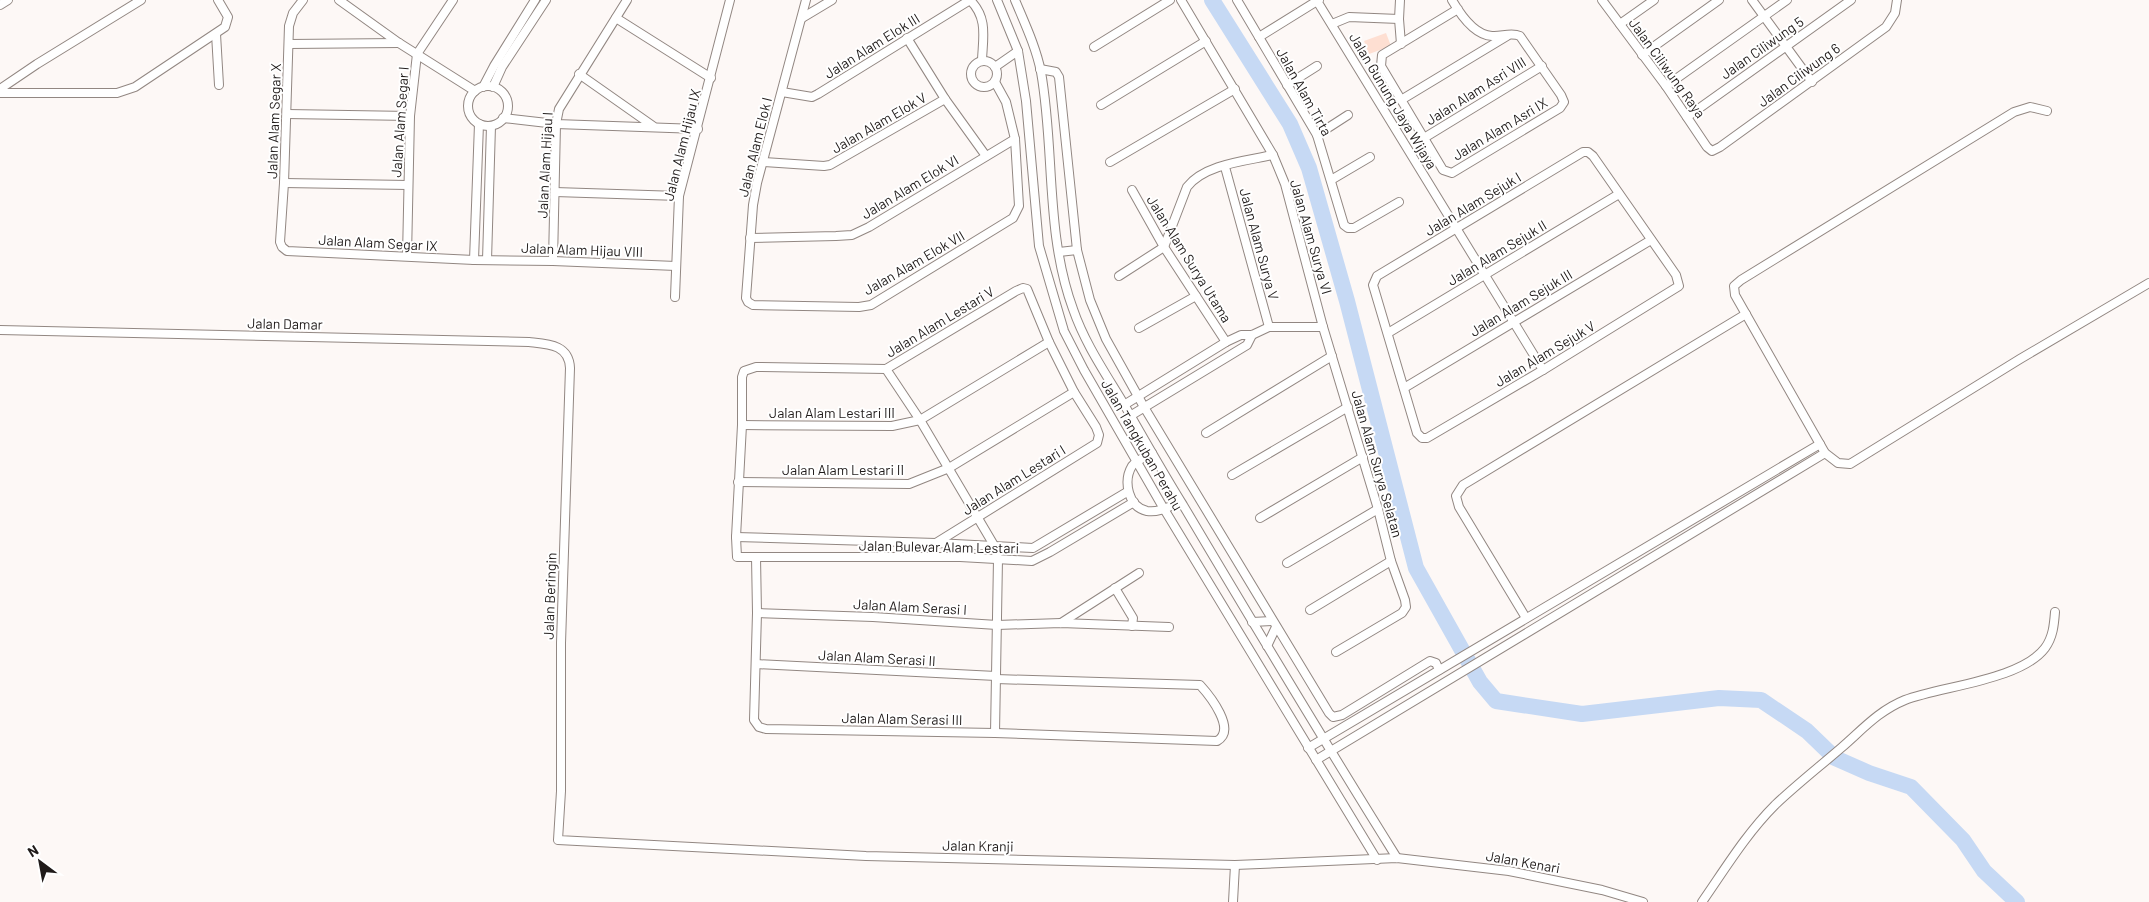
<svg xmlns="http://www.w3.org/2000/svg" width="2149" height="902" font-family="Barlow,sans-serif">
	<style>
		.green { fill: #fedfd2 }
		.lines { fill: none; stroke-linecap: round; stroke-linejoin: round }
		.river { stroke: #c6d9f4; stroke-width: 16 }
		.minor-casing { stroke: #928782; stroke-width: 10 }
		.minor { stroke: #fff; stroke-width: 8 }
		.labels { text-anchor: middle; stroke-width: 4; stroke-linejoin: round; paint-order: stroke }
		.street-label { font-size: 14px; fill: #201b1a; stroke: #fff }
	</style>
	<rect width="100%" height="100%" fill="#fdf8f6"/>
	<polygon class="green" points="1386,33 1391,46 1369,54 1364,41"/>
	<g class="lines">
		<polyline class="river" points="1212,0 1290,124 1309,168 1347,301 1416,568 1480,682 1496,701 1582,714 1719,698 1761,700 1807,731 1835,758 1869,773 1911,787 1963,840 1984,871 2017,902"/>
		<defs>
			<g id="minor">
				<polyline points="303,0 293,13 289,26 284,183 280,242 282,247 287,251 474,260 553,261 676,266"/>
				<polyline points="339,0 399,43 475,91"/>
				<polyline points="806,0 757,183 753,205 746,298 748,302 753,305 859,307 871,305 1013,218 1019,206 1015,139 1006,102 995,82"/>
				<path d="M970 0C988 18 983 37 982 60"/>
				<polyline points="997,0 1018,51 1026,101 1039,246 1064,331 1084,370 1164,509 1377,860"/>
				<path d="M1015 0C1025 24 1036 47 1041 72 1055 150 1045 233 1073 309 1085 344 1106 374 1125 406 1144 439 1163 473 1183 505 1253 623 1324 741 1397 858"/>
				<polyline points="1181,0 1273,155 1285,184 1323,327 1378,509 1391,561 1405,600 1406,607 1402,613 1336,652"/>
				<polyline points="1237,0 1317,135 1344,225 1348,228 1354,228 1399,202"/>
				<polyline points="1319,0 1317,1 1543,370"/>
				<polyline points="1400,0 1399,19 1401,44"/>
				<path d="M1452 0C1460 14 1474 35 1492 36 1501 37 1511 32 1520 36L1561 95 1564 102 1560 108 1452 173 1443 170 1381 66 1382 55 1458 9"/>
				<polyline points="1602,0 1666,86 1707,147 1712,151 1720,147 1886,27 1895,13 1897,0"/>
				<polyline points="1752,0 1812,82"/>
				<polyline points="0,5 8,0"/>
				<polyline points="616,18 711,78"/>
				<polyline points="802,18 832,0"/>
				<polyline points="1332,24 1349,17 1399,19"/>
				<polyline points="1620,24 1654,0"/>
				<polyline points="216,34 219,85"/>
				<polyline points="1259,37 1317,1"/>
				<polyline points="907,38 945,99 986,156"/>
				<polyline points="289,44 399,43"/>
				<polyline points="1094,47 1170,0"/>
				<polyline points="1642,55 1719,0"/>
				<circle cx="984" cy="74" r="13"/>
				<polyline points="995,67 1018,51"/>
				<polyline points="1040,69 1056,72 1059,77 1077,250 1090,300 1106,339 1144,407 1329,713 1333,717 1342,715 1430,661 1436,663 1439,670"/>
				<polyline points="579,74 653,126"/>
				<polyline points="1287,85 1317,66"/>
				<polyline points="1666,86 1787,0"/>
				<circle cx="488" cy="106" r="20"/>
				<polyline points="483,87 494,66 535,0"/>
				<polyline points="493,87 502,67 546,0"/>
				<polyline points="0,89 37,64 141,0"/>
				<polyline points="782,92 812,97 818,94 970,0"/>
				<polyline points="0,93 117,93 135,87 225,27 228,17 218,0"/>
				<polyline points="1401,100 1507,36"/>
				<polyline points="1101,105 1206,41"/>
				<polyline points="2047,111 2030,107 2014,112 1741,280 1734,286 1735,295 1825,453 1838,463 1850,464 2020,359 2149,283"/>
				<polyline points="287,114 410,116"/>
				<polyline points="1687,117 1851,0"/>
				<polyline points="503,118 556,124 698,129"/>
				<polyline points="1317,135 1348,115"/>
				<polyline points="1424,138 1542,66"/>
				<polygon points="1583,152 1588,152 1593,156 1676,275 1679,286 1543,370 1427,438 1422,438 1417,433 1373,285 1377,276"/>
				<polyline points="764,162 824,166 830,165 945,99"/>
				<polyline points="1110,162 1235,89"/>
				<polyline points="1225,167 1269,327"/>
				<polyline points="1331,180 1370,157"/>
				<polyline points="284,183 408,185"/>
				<polyline points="1132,190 1164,247 1226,342"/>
				<polyline points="555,192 679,196"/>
				<polyline points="750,238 836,236 852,235 869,227 1015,139"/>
				<polyline points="1059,252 1077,250"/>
				<polyline points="407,256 410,116 417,54 453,0"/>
				<polyline points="474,260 479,124"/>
				<polyline points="487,260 491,126"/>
				<polyline points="553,261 556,124 559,109 627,0"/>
				<path d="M1119 276 1164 247 1187 187C1205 164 1246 161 1273 155"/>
				<polyline points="675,297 679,196 730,0"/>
				<polyline points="1139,328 1196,296"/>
				<path d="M0 330 529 342C547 344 569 344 570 368L561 643V791L558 840 866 856 1235 865 1397 858 1509 871 1602 890 1643 902"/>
				<polyline points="1388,333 1619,194"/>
				<polyline points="886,369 920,420 995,547 998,559 995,733"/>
				<polyline points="1404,388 1651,240"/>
				<polyline points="1124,405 1226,342 1241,335 1252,335 1269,327 1323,327"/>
				<polyline points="1130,416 1247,345 1252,335"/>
				<polyline points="742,425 892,426 920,420 1049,342"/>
				<polyline points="1206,433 1332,356"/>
				<path d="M1152 453C1145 457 1137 460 1132 466 1123 481 1128 507 1147 511 1159 513 1170 506 1180 502"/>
				<polyline points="1232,475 1348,407"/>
				<polyline points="738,482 909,484 949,468 1074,392"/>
				<polyline points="1260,518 1363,457"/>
				<polyline points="736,537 936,543 1033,548 1127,492"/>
				<polyline points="936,543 1097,443 1099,435 1096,427 1074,392 1049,342 1027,289 1023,288 1016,291 886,369 756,367 744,371 742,377 742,425 736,537 737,557 960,557 1032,561 1050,552 1134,502"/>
				<path d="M756 557 757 613 754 720 759 727 766 729 995 733 1217 741C1237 730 1210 696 1200 685L996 679"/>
				<polyline points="1287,563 1378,509"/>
				<polyline points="1115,588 1133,618 1132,626"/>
				<polyline points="1310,610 1391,561"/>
				<polyline points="757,613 873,617 997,625 1061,623 1169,627"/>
				<polyline points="1526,618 1459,507 1456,496 1463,485 1746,314"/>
				<polyline points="1252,622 1272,621"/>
				<polyline points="1061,623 1139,573"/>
				<polyline points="1267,646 1276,627"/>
				<polyline points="756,664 996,676"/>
				<polyline points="1308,748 1820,444"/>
				<polyline points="1316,760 1825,453"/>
				<polyline points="1233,902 1235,865"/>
				<path d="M1702 902C1725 869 1746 834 1775 805 1796 785 1819 767 1841 748 1862 730 1878 711 1905 700 1942 686 2021 680 2045 648 2053 637 2054 625 2055 612"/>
			</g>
		</defs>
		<use href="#minor" class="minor-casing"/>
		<use href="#minor" class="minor"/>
	</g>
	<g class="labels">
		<g class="street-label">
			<text transform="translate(872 46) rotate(-32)" y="5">Jalan Alam Elok III</text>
			<text transform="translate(1762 48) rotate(-35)" y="5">Jalan Ciliwung 5</text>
			<text transform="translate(1667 68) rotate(54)" y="5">Jalan Ciliwung Raya</text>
			<text transform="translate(1799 75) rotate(-36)" y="5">Jalan Ciliwung 6</text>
			<text transform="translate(1476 91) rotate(-32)" y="5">Jalan Alam Asri VIII</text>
			<text transform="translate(1304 92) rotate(61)" y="5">Jalan Alam Tirta</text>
			<text transform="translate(1393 101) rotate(59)" y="5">Jalan Gunung Jaya Wijaya</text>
			<text transform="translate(274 121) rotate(-88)" y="5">Jalan Alam Segar X</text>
			<text transform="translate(400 122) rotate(-86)" y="5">Jalan Alam Segar I</text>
			<text transform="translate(879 123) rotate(-30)" y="5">Jalan Alam Elok V</text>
			<text transform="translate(1500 129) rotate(-31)" y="5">Jalan Alam Asri IX</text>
			<text transform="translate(682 145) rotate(-76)" y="5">Jalan Alam Hijau IX</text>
			<text transform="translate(755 147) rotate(-76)" y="5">Jalan Alam Elok I</text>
			<text transform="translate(545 165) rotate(-87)" y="5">Jalan Alam Hijau I</text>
			<text transform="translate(910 187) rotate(-31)" y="5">Jalan Alam Elok VI</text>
			<text transform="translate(1473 204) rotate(-31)" y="5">Jalan Alam Sejuk I</text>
			<text transform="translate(1311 237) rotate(74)" y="5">Jalan Alam Surya VI</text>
			<text transform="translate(378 243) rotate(3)" y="5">Jalan Alam Segar IX</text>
			<text transform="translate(1259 244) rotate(75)" y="5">Jalan Alam Surya V</text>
			<text transform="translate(582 250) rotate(2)" y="5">Jalan Alam Hijau VIII</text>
			<text transform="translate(1497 253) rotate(-31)" y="5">Jalan Alam Sejuk II</text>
			<text transform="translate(1189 259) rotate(58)" y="5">Jalan Alam Surya Utama</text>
			<text transform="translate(914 263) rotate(-30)" y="5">Jalan Alam Elok VII</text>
			<text transform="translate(1521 303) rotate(-31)" y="5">Jalan Alam Sejuk III</text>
			<text transform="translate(940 322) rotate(-31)" y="5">Jalan Alam Lestari V</text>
			<text transform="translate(285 324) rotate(1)" y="5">Jalan Damar</text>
			<text transform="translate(1545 354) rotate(-31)" y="5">Jalan Alam Sejuk V</text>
			<text x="832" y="418">Jalan Alam Lestari III</text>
			<text transform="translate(1142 445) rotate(60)" y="5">Jalan Tangkuban Perahu</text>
			<text transform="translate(1377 464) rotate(74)" y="5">Jalan Alam Surya Selatan</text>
			<text x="843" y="475">Jalan Alam Lestari II</text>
			<text transform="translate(1014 480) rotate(-32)" y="5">Jalan Alam Lestari I</text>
			<text transform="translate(939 547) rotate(1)" y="5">Jalan Bulevar Alam Lestari</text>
			<text transform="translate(550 596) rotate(-88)" y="5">Jalan Beringin</text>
			<text transform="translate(910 607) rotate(3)" y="5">Jalan Alam Serasi I</text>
			<text transform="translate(877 658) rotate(3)" y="5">Jalan Alam Serasi II</text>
			<text transform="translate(902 719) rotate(1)" y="5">Jalan Alam Serasi III</text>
			<text transform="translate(978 846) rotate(1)" y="5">Jalan Kranji</text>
			<text transform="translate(1523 862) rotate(10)" y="5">Jalan Kenari</text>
		</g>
	</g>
	<g transform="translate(40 862) rotate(328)" stroke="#ffffff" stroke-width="4" paint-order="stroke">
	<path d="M0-4L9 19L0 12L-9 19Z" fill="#201b1a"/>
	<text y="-8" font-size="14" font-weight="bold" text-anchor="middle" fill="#201b1a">N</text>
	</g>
</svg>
